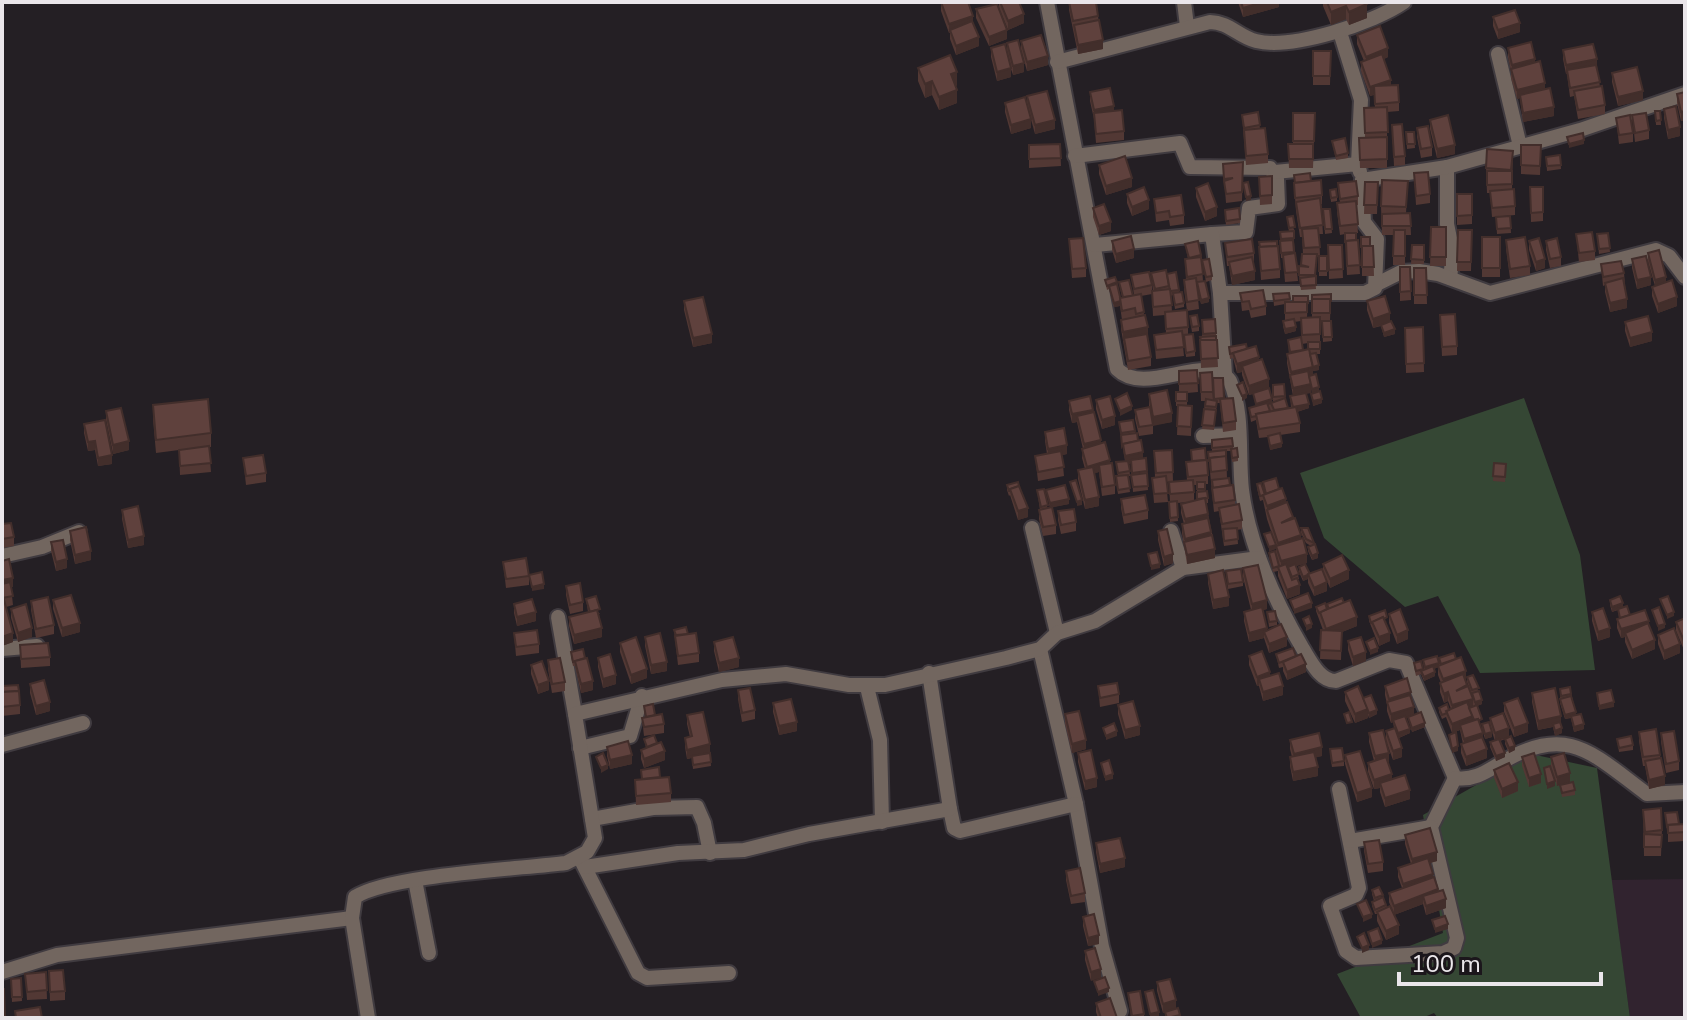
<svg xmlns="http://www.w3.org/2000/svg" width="1687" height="1020" font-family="'Nunito Sans',sans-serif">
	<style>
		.industrial { fill: #31232f }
		.green { fill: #354734 }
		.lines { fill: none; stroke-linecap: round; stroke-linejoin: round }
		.street-casing { stroke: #403b40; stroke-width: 18 }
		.street { stroke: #72665f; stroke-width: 14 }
		.wall { fill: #523834; fill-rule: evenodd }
		.shaded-wall { fill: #422e2b }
		.building { fill: #5f413d; stroke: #422e2b; stroke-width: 2 }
	</style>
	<rect width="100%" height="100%" fill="#241f24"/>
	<polygon class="industrial" points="1684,879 1685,1018 1630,1018 1611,880"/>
	<g class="green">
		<polygon points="1524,398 1580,555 1595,670 1480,673 1438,596 1405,607 1324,538 1300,473"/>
		<polygon points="1531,754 1597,768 1630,1018 1438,1018 1434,1013 1422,1018 1361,1018 1337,974 1443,933 1423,815"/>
	</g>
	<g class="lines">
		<defs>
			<g id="street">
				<path d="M1047 2 1117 369C1146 398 1207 350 1230 381 1244 414 1238 455 1242 490 1249 546 1275 601 1303 649 1311 662 1320 681 1336 681L1389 660 1406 663 1455 778C1473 781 1486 772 1501 763 1568 722 1594 755 1647 794L1685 792"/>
				<polyline points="1184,2 1187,26"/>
				<polyline points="1340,32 1361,100 1358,164"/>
				<polyline points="1498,54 1520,146"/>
				<path d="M1057 62 1210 22C1229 22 1239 37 1256 41 1292 50 1374 23 1404 2"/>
				<polyline points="1075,156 1180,143 1190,167 1270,168 1277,179 1278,204 1249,208 1246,232 1212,234"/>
				<polyline points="1447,167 1447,224 1453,253 1450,278"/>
				<polyline points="1275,172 1358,164 1360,172"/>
				<polyline points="1095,245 1212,234 1220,293"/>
				<polyline points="1377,284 1401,272 1419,271 1438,274 1490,293 1656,250 1669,256 1685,277"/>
				<polyline points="1225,375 1220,293 1365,293 1375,288 1377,239 1364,222 1362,180 1447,167 1580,130 1685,94"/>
				<polyline points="1203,436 1239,435"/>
				<polyline points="1032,528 1057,633"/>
				<polyline points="1171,531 1183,568"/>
				<polyline points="2,556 42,547 79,532"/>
				<polyline points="558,617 575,714"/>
				<polyline points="2,649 37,646"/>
				<polyline points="1040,649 1076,804 1102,947 1120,1011"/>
				<polyline points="867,687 880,740 882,822"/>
				<polyline points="2,745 83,723"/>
				<polyline points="580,748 630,736 642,696"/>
				<polyline points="1339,789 1359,888 1356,895 1330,906 1346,951 1356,958 1443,953 1454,948 1457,938 1431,827 1455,778"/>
				<polyline points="950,809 954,828 960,831 1076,804"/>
				<polyline points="592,819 653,808 697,807 704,823 710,853"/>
				<polyline points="1350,841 1431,827"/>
				<polyline points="582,862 638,973 647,978 729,973"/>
				<polyline points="585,867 678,853 744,850 809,834 950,809 929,673"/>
				<polyline points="415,880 429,953"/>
				<polyline points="2,972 57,955 352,918"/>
				<path d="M368 1018 352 918 355 897C389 875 519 869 566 863L587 852 595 838 575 714 722 680 786 674 849 685H885L1006 658 1040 649 1057 633 1095 621 1183 568 1259 558"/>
			</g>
		</defs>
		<use href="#street" class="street-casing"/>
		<use href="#street" class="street"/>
	</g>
	<g class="wall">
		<polygon points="941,2 973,22 979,46 956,55 950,39 950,33 949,33 941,11"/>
		<polygon points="999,2 1019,2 1024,23 1008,30 999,8"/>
		<polygon points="1069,2 1098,16 1103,49 1078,54 1069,10"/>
		<polygon points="1238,2 1279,2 1279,7 1243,17"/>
		<polygon points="1323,2 1366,2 1367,18 1349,25 1346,19 1331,25 1323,6"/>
		<polygon points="976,9 1007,39 989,46 976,18"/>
		<polygon points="1493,17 1520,32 1498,39 1493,26"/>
		<polygon points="1357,35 1388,57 1384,59 1391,85 1399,102 1399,111 1387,112 1387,168 1360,168 1359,138 1365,137 1364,108 1375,108 1374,95 1370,96 1361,71 1361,62 1364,61 1357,44"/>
		<polygon points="1021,41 1048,65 1027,71 1021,50"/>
		<polygon points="1007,43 1024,72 1013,75 1011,69 1011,77 997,81 991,57 991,48 1007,50"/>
		<polygon points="1508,48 1535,62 1554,116 1523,122 1520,98 1517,99 1511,78 1511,71 1508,57"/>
		<polygon points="1563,50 1597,66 1600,87 1605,105 1605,114 1578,119 1574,96 1570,97 1567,74 1566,74 1563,59"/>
		<polygon points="1313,51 1331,51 1330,85 1313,85"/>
		<polygon points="918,68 957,85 956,86 957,103 939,110 932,95 925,98 918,81"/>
		<polygon points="1612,73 1643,100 1618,106 1612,82"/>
		<polygon points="1090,92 1114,111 1124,131 1124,140 1096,143 1094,119 1090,101"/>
		<polygon points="1685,92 1685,120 1681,121 1677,103 1677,94"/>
		<polygon points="1027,96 1055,129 1035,134 1027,105"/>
		<polygon points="1005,103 1031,128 1011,134 1005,112"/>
		<polygon points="1664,109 1680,136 1668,139 1664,118"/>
		<polygon points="1655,111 1660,111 1661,125 1656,125"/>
		<polygon points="1258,112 1260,129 1268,154 1268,163 1246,165 1242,115"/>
		<polygon points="1293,113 1315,113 1313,168 1289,168 1288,144 1293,144"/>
		<polygon points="1632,115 1649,130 1649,139 1635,142"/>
		<polygon points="1616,118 1633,133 1633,142 1619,144"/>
		<polygon points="1430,120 1455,154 1437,158 1430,129"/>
		<polygon points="1392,125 1405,156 1405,165 1394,166"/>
		<polygon points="1417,128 1432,147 1432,156 1421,158 1417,137"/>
		<polygon points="1406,132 1414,132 1415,148 1407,149"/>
		<polygon points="1332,141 1348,153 1348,158 1336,160"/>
		<polygon points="1060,144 1061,166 1029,168 1029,145"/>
		<polygon points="1521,145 1541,145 1540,175 1521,174"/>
		<polygon points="1513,151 1512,189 1515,206 1515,215 1492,217 1490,193 1487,193 1486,168"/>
		<polygon points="1560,155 1561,169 1547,171 1546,157"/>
		<polygon points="1243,162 1242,201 1226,203 1223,164"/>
		<polygon points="1099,165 1132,187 1106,195 1099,174"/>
		<polygon points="1414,173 1430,194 1430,203 1416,205"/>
		<polygon points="1272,176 1272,204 1260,205 1259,177"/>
		<polygon points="1311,181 1322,195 1322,204 1321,204 1323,234 1319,234 1320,256 1317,257 1315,277 1316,289 1301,290 1299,275 1302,254 1303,254 1302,237 1300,237 1296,211 1294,183"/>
		<polygon points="1408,181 1406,213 1410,213 1411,235 1405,235 1405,265 1393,265 1393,235 1382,235 1381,206"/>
		<polygon points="1365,182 1378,182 1377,214 1364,214"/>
		<polygon points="1338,183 1358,196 1358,205 1356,205 1358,233 1354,233 1356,240 1358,240 1360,274 1347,275 1345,234 1340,235 1337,212 1337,203 1340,203"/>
		<polygon points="1530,187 1543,187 1543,221 1531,222"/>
		<polygon points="1196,188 1217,216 1205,221 1196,197"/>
		<polygon points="1330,190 1337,197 1337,201 1331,202"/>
		<polygon points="1127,194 1149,209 1132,216 1127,203"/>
		<polygon points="1457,194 1472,194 1472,224 1457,225"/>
		<polygon points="1154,199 1184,215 1184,224 1170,226 1169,220 1156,222"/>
		<polygon points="1093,208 1111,231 1099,235 1093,217"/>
		<polygon points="1323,209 1330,209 1332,233 1325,234"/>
		<polygon points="1225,215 1240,219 1240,223 1226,225"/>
		<polygon points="1510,216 1511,233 1497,234 1496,217"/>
		<polygon points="1287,217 1295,231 1294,232 1294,242 1298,281 1285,282 1283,258 1281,258 1280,232 1289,232"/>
		<polygon points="1431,227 1446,227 1446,266 1430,266"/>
		<polygon points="1458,230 1472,230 1471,271 1457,271"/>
		<polygon points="1608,233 1610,252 1599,254 1597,234"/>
		<polygon points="1576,234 1595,251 1595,260 1579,262"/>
		<rect x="1482" y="237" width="18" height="40"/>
		<polygon points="1069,239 1086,268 1086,277 1072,278"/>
		<polygon points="1506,240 1530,266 1530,275 1510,278 1506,249"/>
		<polygon points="1112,241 1134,258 1116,263 1112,250"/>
		<polygon points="1529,241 1545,268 1536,271 1529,250"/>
		<polygon points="1546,241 1561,257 1561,266 1550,268 1546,250"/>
		<polygon points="1225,243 1254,253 1254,262 1253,262 1255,280 1232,285 1229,266 1227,266"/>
		<polygon points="1185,244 1201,255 1203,281 1209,302 1201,304 1197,287 1199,309 1187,311 1184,289 1184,280 1186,280 1185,259 1188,259"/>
		<polygon points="1328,245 1342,245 1343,278 1329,279"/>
		<polygon points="1412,245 1424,245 1424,264 1411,264"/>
		<polygon points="1370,246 1373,246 1374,276 1362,276 1362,252"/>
		<polygon points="1259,247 1280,269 1280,278 1261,280"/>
		<polygon points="1648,253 1666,282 1677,306 1658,313 1652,296 1652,287 1655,286 1648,262"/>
		<rect x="1319" y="256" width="8" height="20"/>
		<polygon points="1632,259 1651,285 1637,289 1632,268"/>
		<polygon points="1202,260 1212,276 1212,280 1206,282"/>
		<polygon points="1601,264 1624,273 1627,308 1610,312 1605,292 1605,285 1603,286"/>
		<polygon points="1400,267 1410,267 1411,300 1400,301"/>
		<polygon points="1414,268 1426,268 1427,304 1414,304"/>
		<polygon points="1176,272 1179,292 1184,303 1184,307 1175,309 1173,295 1171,296 1172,312 1188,327 1188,335 1195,351 1195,356 1186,357 1184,336 1182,336 1184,356 1156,359 1154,335 1166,333 1165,315 1153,316 1152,294 1141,296 1151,357 1151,366 1128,370 1121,329 1121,320 1122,320 1120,306 1114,307 1109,289 1107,290 1105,280 1117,285 1120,298 1122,297 1119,282 1134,295 1131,275 1152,285 1152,291 1153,291 1151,273 1167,275"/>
		<polygon points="1240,293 1266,306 1266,315 1251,318 1249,310 1242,311"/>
		<path d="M1289 293 1290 302H1293L1308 296 1307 318H1312V295L1331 294 1330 321H1331L1332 341 1323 342 1322 322H1320V354H1316L1319 370 1313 371V369V375L1319 392 1322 403 1313 406 1311 385 1306 394 1309 408 1297 412 1300 423V432L1280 435 1282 447 1270 450 1268 437 1259 438 1256 420 1251 422 1249 408 1256 406 1253 394 1249 395 1242 375V372L1237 373 1233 358 1230 359 1229 347 1247 349 1259 360 1269 388 1272 402 1276 401H1273V385L1284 384 1285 398 1288 408 1291 407 1290 396H1293L1287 363V354H1289L1288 340 1302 341 1301 321 1294 322 1296 331 1285 334 1283 326V321H1285V304L1274 306 1273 294ZM1308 343V350L1303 351 1302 344Z"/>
		<polygon points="684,301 712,343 693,347 684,310"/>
		<polygon points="1367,301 1390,321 1395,334 1384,337 1381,326 1373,328 1367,310"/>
		<polygon points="1440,315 1457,346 1457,355 1442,356"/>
		<polygon points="1215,319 1218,367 1201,368 1200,340 1202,337 1202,320"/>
		<polygon points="1190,320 1199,326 1199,331 1192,332"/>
		<polygon points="1625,322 1652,341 1630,347 1625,331"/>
		<polygon points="1423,327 1424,372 1406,373 1405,328"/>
		<polygon points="1197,370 1198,392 1187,393 1187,405 1192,406 1191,436 1177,435 1178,406 1176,406 1176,392 1179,392 1179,371"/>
		<polygon points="1212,372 1213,400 1214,400 1213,378 1236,421 1236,430 1223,432 1220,403 1217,403 1214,430 1202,429 1205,401 1201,401 1200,373"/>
		<polygon points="1149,394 1172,422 1153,425 1153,434 1139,436 1135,419 1135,410 1149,407"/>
		<polygon points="1096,400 1115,425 1102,429 1096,409"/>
		<polygon points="1069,401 1093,412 1101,443 1110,464 1115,485 1115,494 1102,496 1099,472 1094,473 1099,506 1085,509 1078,479 1078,470 1085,469 1082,458 1083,449 1077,422 1072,423 1069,410"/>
		<polygon points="153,405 211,433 211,447 209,447 211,472 180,475 179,450 156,453 153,419"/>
		<polygon points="106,411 129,450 113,454 106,420"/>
		<polygon points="1119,422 1135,431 1147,471 1148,490 1133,492 1131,463 1129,464 1130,476 1128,476 1130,492 1118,494 1116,481 1116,476 1118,476 1116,462 1125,461"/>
		<polygon points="84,424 112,464 98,466 95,450 88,451 84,433"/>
		<polygon points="1045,432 1067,454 1062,455 1064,476 1038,481 1035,456 1047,454 1045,441"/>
		<polygon points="1232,438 1233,448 1238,457 1238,461 1232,462 1231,451 1226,451 1227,478 1235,500 1235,505 1242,520 1242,529 1237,530 1238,544 1224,546 1219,511 1214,512 1208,452 1212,452 1212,440"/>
		<polygon points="1172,450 1173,481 1166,482 1168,502 1154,503 1152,478 1155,477 1154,451"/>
		<polygon points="243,458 266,473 266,482 246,485"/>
		<path d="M1186 462 1208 475V484H1205V491L1208 498V503H1206L1215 549V558L1187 564 1182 533V524H1184L1181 513V504L1190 502 1177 503 1178 521 1170 522 1169 507 1170 502 1169 482 1187 481ZM1194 485H1197V500L1194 501Z"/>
		<polygon points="1494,463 1506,464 1505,482 1493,481"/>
		<polygon points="1263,482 1279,489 1301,539 1307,563 1296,566 1299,579 1298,579 1300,594 1287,599 1278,576 1278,571 1273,572 1269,557 1269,553 1280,567 1276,555 1276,546 1267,519 1263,500 1260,501 1257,488 1257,484 1263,487"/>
		<polygon points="1007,485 1028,517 1018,520 1010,495 1009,496 1007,490"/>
		<polygon points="1037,490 1048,508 1050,508 1046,490 1069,504 1052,507 1056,525 1056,534 1043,536 1039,519 1039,510 1040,510"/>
		<polygon points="1121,499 1148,510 1148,519 1124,524 1121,508"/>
		<polygon points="122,510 144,545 128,548 122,519"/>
		<polygon points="1058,511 1076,522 1076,531 1061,534 1058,520"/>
		<polygon points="2,524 14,537 14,546 2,548"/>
		<polygon points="1301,528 1314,543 1318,558 1312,560 1308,551 1308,547 1311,546 1306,543 1301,533"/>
		<polygon points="70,531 91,560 75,564 70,540"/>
		<polygon points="1158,531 1173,563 1164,566 1158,540"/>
		<polygon points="51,542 67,568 56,571 51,551"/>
		<polygon points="2,561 13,587 11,587 13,605 6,607 13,642 2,646"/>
		<polygon points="503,562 529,576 529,585 506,588"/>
		<polygon points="1323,564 1349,579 1330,588 1326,579 1327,591 1314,596 1308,583 1308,579 1303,581 1299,572 1299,567 1309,573 1323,571"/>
		<polygon points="1243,568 1267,609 1262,610 1267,630 1287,646 1269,653 1264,638 1249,642 1244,621 1244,612 1251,610 1243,577"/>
		<polygon points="1226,571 1243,582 1243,586 1228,589"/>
		<polygon points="1208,574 1229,606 1213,609 1208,583"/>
		<polygon points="566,586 583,602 583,611 570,614 566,595"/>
		<polygon points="586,599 600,614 599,614 602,637 574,644 569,626 569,617 588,612"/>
		<polygon points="53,600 80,632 62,637 53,609"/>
		<polygon points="1610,600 1623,607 1630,615 1649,625 1655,649 1632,659 1625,642 1625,637 1621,638 1617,628 1617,619 1619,618 1618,610 1612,612 1610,605"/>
		<polygon points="31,601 54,625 54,634 36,638 31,610"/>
		<polygon points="514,604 536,621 517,626 514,613"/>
		<polygon points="1327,604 1357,626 1342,632 1341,660 1320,659 1321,630 1323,630 1316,611 1316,607 1327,609"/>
		<polygon points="11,609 32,637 18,642 11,618"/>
		<polygon points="1267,612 1277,621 1277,625 1269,627"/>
		<polygon points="1592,612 1610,637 1598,641 1592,621"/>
		<polygon points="1389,614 1408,639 1397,644 1389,623"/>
		<polygon points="1369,616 1387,622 1386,622 1390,641 1379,646 1369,621"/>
		<polygon points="1685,618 1685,650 1684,650 1676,631 1676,622"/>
		<polygon points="674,630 688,634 699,653 699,662 678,665"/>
		<polygon points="514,633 539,644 539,653 516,656"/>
		<polygon points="1658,635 1680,653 1664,660 1658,644"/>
		<polygon points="645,637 667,671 651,674 645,646"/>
		<polygon points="1348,641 1366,661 1353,666 1348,650"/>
		<polygon points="714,642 739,667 719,672 714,651"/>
		<polygon points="620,643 647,678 631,684 620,652"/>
		<polygon points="20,645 50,657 50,666 21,668"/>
		<polygon points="571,652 585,658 593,690 581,693 575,666 573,666 571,657"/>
		<polygon points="1276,654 1296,656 1306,672 1287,680 1283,671 1283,667 1279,668"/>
		<polygon points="1249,656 1270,676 1283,695 1263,701 1259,686 1257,686 1249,665"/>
		<polygon points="598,658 616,684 603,688 598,667"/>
		<polygon points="1439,658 1466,679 1467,687 1472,696 1467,682 1467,677 1479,691 1482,704 1477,706 1480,725 1487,758 1466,766 1461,753 1461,744 1463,744 1460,730 1452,733 1446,717 1442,719 1439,712 1439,708 1451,709 1448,701 1444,703 1440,692 1440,683 1441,683 1438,675 1438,667 1434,669 1435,676 1424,681 1421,674 1416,676 1414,667 1414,663 1423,671 1424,670 1423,660 1439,662"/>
		<polygon points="548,660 565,682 565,691 552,693 548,669"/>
		<polygon points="531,665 549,690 538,694 531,674"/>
		<polygon points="30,684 50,711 36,715 30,693"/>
		<polygon points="2,686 20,705 20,714 2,716"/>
		<polygon points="1098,686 1119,694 1119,703 1100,707"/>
		<polygon points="1385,686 1411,699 1414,714 1425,727 1412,732 1408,718 1406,718 1410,733 1399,738 1402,757 1393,760 1386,741 1389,762 1388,762 1392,779 1410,799 1385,807 1380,792 1380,788 1374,789 1368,772 1368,763 1374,761 1369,742 1369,733 1386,740 1386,731 1394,728 1393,722 1391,723 1387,711 1387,704 1385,695"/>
		<polygon points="1570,687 1576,715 1584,729 1574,732 1571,718 1565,719 1560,703 1560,689"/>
		<polygon points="738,690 755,710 755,719 742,722 738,699"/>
		<polygon points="1345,692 1363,698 1377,714 1369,718 1368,715 1368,718 1355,723 1345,701"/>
		<polygon points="1532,693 1561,723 1562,733 1555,736 1553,727 1538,730 1532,702"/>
		<polygon points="773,703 797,731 779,735 773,712"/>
		<polygon points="1504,703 1528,732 1514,737 1504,712"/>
		<polygon points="1118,705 1140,735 1125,739 1118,714"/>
		<polygon points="644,706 664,724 664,733 644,736 642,718 645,717"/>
		<polygon points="1065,714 1086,749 1072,753 1065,723"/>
		<polygon points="687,715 710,753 711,766 693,769 692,758 687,759 685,747 685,738 690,737 687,724"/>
		<polygon points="1490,718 1509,737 1515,750 1509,753 1505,744 1505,739 1508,738 1500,741 1505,757 1496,761 1490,747 1490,742 1495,741 1491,729 1492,737 1485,739 1482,729 1482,724 1490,726"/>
		<polygon points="1639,732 1660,755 1665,785 1649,789 1645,766 1643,766 1639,741"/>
		<polygon points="1661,733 1679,761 1679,770 1666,773 1661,742"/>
		<polygon points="644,739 657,743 665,760 644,768 641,759 641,750 646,748"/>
		<polygon points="1617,739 1633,745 1633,750 1619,752"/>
		<polygon points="1290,740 1322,756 1316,757 1318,776 1293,781 1290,766 1290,757 1292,757 1290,749"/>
		<polygon points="607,747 632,764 610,769 607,756"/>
		<polygon points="1078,753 1097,787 1085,790 1078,762"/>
		<polygon points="1330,754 1344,761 1344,766 1332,767"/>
		<polygon points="1345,755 1372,797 1357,802 1345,764"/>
		<polygon points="1522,757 1541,783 1529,787 1522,766"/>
		<polygon points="1551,757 1570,782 1575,790 1575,795 1562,797 1560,785 1557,786 1551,766"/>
		<polygon points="1494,770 1518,791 1502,798 1494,778"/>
		<polygon points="660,777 671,793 671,802 636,805 635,780"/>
		<polygon points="1643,810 1662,830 1661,856 1644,856"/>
		<polygon points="1665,813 1679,824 1685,824 1685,841 1668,842 1668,831 1667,831"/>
		<polygon points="1405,835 1437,861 1430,863 1433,877 1446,908 1426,915 1423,904 1394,915 1389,902 1389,893 1402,888 1398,877 1398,868 1411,864 1405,844"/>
		<polygon points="1364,842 1383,862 1383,871 1368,873 1364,851"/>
		<polygon points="1096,843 1125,867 1100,873 1096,852"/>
		<polygon points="1066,871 1085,893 1085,902 1071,904 1066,880"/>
		<polygon points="1372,890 1383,898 1399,934 1386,940 1377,921 1377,914 1375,914 1372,906 1372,902 1374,901 1372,894"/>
		<polygon points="1083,917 1099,944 1088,946 1083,926"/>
		<polygon points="1095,948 1091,981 1085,960 1085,951"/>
		<polygon points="49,971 65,991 65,1000 50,1001"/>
		<polygon points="46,972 47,999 27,1000 25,974"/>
		<polygon points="21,978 22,1001 12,1002 11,979"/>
		<polygon points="1157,982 1176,1009 1180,1018 1165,1018 1165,1012 1163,1013 1157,991"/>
		<polygon points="1128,993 1144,1014 1144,1018 1131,1018"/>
		<polygon points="1096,1003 1117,1018 1098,1018 1096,1012"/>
	</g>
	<g class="shaded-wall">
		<polygon points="1263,2 1279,2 1279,7 1243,17 1243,8"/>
		<polygon points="1367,4 1367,18 1349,25 1349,12"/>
		<polygon points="1346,6 1346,19 1331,25 1331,12"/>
		<polygon points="1024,14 1024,23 1008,30 1008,21"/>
		<polygon points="973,16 973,25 949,33 949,24"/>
		<polygon points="1520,23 1520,32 1498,39 1498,30"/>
		<polygon points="1007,30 1007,39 989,46 989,37"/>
		<polygon points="979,37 979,46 956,55 956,46"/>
		<polygon points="1103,40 1103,49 1078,54 1078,45"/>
		<polygon points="1388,48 1388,57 1366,66 1366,57"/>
		<polygon points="1048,56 1048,65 1027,71 1027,62"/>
		<polygon points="1535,59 1535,68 1512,74 1512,65"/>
		<polygon points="1597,59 1597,68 1566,74 1566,65"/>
		<polygon points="1024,63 1024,72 1013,75 1013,66"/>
		<polygon points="1011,68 1011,77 997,81 997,72"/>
		<polygon points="957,72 957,85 951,88 951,74"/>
		<polygon points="1391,80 1391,88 1370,96 1370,87"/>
		<polygon points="932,81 932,95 925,98 925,84"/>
		<polygon points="1545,83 1545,92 1520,95 1520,98 1517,99 1517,90"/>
		<polygon points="957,90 957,103 939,110 939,97"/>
		<polygon points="1643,91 1643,100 1618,106 1618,97"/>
		<polygon points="1114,106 1114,115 1094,119 1094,110"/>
		<polygon points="1554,107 1554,116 1523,122 1523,113"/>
		<polygon points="1685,111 1685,120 1681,121 1681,112"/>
		<polygon points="1031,119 1031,128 1011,134 1011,125"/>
		<polygon points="1055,120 1055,129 1035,134 1035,125"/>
		<polygon points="1680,127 1680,136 1668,139 1668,130"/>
		<polygon points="1584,140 1584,144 1569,148 1569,144"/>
		<polygon points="1455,145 1455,154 1437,158 1437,149"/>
		<polygon points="1132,178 1132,187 1106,195 1106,186"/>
		<polygon points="1251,196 1251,200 1246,201 1246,197"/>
		<polygon points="1149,200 1149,209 1132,216 1132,207"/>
		<polygon points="1217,207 1217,216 1205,221 1205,212"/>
		<polygon points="1111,222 1111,231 1099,235 1099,226"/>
		<polygon points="1134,249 1134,258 1116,263 1116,254"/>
		<polygon points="1545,259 1545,268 1536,271 1536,262"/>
		<polygon points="1255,271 1255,280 1232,285 1232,276"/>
		<polygon points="1651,277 1651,285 1637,289 1637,280"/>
		<polygon points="1666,277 1666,286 1655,289 1655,280"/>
		<polygon points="1677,297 1677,306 1658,313 1658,304"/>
		<polygon points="1209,298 1209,302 1201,304 1201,300"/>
		<polygon points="1627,299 1627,308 1610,312 1610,303"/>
		<polygon points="1120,301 1120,306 1114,307 1114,303"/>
		<polygon points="1390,313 1390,322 1373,328 1373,319"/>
		<polygon points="1148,327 1148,336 1123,341 1123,332"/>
		<polygon points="1296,327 1296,331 1285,334 1285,329"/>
		<polygon points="1395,329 1395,334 1384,337 1384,333"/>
		<polygon points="1652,332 1652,341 1630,347 1630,338"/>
		<polygon points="712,334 712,343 693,347 693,338"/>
		<polygon points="1259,357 1259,366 1242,366 1242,372 1237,373 1237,364"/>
		<polygon points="1319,365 1319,370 1313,371 1313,367"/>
		<polygon points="1313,367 1313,376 1291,381 1291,372"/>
		<polygon points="1269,379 1269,388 1249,395 1249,386"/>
		<polygon points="1311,384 1311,393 1293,397 1293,388"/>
		<polygon points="1319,387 1319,392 1312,393 1312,389"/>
		<polygon points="1247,394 1247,398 1242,401 1242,396"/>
		<polygon points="1272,399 1272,404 1256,408 1256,404"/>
		<polygon points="1322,399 1322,403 1313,406 1313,401"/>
		<polygon points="1309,404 1309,408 1293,413 1293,408"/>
		<polygon points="1132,406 1132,410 1120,416 1120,411"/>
		<polygon points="1093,410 1093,419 1077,416 1077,422 1072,423 1072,414"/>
		<polygon points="1172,413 1172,422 1153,426 1153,417"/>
		<polygon points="1115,416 1115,425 1102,429 1102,420"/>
		<polygon points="1101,440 1101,449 1084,453 1084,444"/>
		<polygon points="95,441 95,450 88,451 88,442"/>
		<polygon points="129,441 129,450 113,454 113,445"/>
		<polygon points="1282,443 1282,447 1270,450 1270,446"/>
		<polygon points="1067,445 1067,454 1048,458 1048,449"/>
		<polygon points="1143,452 1143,461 1125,464 1125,456"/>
		<polygon points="112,455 112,464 98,466 98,458"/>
		<polygon points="1110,460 1110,469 1099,465 1099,472 1087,476 1087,467"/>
		<polygon points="1099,497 1099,506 1085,509 1085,500"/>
		<polygon points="1069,499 1069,504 1050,508 1050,503"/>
		<polygon points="1286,499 1286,508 1267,510 1267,515 1267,506"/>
		<polygon points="1082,500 1082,505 1077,506 1077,502"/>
		<polygon points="1028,508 1028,517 1018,520 1018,511"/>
		<polygon points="1208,514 1208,523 1185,528 1185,519"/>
		<polygon points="1211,532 1211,541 1185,548 1185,539"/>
		<polygon points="1301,535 1301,544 1278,552 1278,543"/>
		<polygon points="144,536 144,545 128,548 128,540"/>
		<polygon points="1276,545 1276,549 1269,552 1269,547"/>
		<polygon points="1215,549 1215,558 1187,564 1187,555"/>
		<polygon points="91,551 91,560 75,564 75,555"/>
		<polygon points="1318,553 1318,558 1312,560 1312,556"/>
		<polygon points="1173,554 1173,563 1164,566 1164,557"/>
		<polygon points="1307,554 1307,563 1281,570 1281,561"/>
		<polygon points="67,559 67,568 56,571 56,562"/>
		<polygon points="1160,564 1160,568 1151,570 1151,566"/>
		<polygon points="1349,570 1349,579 1330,588 1330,579"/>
		<polygon points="1308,574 1308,579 1303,581 1303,577"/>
		<polygon points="13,578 13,587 2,589 2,580"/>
		<polygon points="1327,582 1327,591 1314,596 1314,588"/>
		<polygon points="544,584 544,589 532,591 532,587"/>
		<polygon points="1300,585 1300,594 1287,599 1287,590"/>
		<polygon points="1229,597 1229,606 1213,609 1213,600"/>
		<polygon points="1267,600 1267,609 1252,613 1252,604"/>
		<polygon points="1312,603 1312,608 1294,614 1294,610"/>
		<polygon points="1623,603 1623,607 1612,612 1612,607"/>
		<polygon points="536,612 536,621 517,626 517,617"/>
		<polygon points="1674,612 1674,616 1667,619 1667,615"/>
		<polygon points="1357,617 1357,626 1342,632 1341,660 1342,632 1326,638 1326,629"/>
		<polygon points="1649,621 1649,630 1625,633 1625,637 1621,638 1621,629"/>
		<polygon points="80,623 80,632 62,637 62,628"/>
		<polygon points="1312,624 1312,628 1306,631 1306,626"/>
		<polygon points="1665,624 1665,628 1658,631 1658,626"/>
		<polygon points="32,628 32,637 18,642 18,633"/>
		<polygon points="602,628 602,637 574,644 574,635"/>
		<polygon points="1267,628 1267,637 1264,632 1264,638 1249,642 1249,633"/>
		<polygon points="1610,628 1610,637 1598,641 1598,632"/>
		<polygon points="1408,630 1408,639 1397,644 1397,635"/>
		<polygon points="13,633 13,642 2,646 2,637"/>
		<polygon points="1390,633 1390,641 1379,646 1379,637"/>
		<polygon points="1287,637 1287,646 1269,653 1269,644"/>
		<polygon points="1655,640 1655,649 1632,659 1632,650"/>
		<polygon points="1680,644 1680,653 1664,660 1664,651"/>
		<polygon points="1378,648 1378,652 1370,655 1370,651"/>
		<polygon points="1366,652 1366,661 1353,666 1353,657"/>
		<polygon points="739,658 739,667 719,672 719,663"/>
		<polygon points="667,662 667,671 651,674 651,665"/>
		<polygon points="1439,663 1439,667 1425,672 1425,667"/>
		<polygon points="1306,664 1306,672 1287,680 1287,672"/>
		<polygon points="647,669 647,678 631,684 631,675"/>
		<polygon points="1466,671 1466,679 1443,688 1443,679"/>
		<polygon points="1270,672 1270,681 1259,679 1259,686 1257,686 1257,677"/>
		<polygon points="1435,672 1435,676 1424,681 1424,677"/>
		<polygon points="616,675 616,684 603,688 603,679"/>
		<polygon points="549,681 549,690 538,694 538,685"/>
		<polygon points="593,681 593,690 581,693 581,684"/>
		<polygon points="1283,686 1283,695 1263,701 1263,692"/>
		<polygon points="1411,692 1411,701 1389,708 1389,699"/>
		<polygon points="1448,692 1448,701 1444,703 1444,694"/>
		<polygon points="1473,699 1473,708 1452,714 1452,705"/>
		<polygon points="1482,700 1482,704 1475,707 1475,702"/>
		<polygon points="50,702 50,711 36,715 36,706"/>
		<polygon points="1614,702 1614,707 1599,710 1599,706"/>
		<polygon points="1414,707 1414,716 1391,723 1391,714"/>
		<polygon points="1368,709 1368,718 1355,723 1355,714"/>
		<polygon points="1377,710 1377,714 1369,718 1369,713"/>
		<polygon points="1576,712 1576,716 1565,719 1565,715"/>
		<polygon points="1473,716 1473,725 1460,725 1460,730 1452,733 1452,724"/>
		<polygon points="1561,716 1561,725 1538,730 1538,721"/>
		<polygon points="797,722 797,731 779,735 779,726"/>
		<polygon points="1425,723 1425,727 1412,732 1412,728"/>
		<polygon points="1528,723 1528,732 1514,737 1514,728"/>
		<polygon points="1584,724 1584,729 1574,732 1574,727"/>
		<polygon points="1140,726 1140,735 1125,739 1125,730"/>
		<polygon points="1509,728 1509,737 1495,742 1495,733"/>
		<polygon points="1562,728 1562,733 1555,736 1555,731"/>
		<polygon points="1410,729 1410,733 1398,738 1398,733"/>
		<polygon points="1117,731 1117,736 1106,740 1106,736"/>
		<polygon points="1492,732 1492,737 1485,739 1485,734"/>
		<polygon points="1483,733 1483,742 1464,748 1464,739"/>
		<polygon points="1086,740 1086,749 1072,753 1072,744"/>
		<polygon points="710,744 710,753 687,759 687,750"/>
		<polygon points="1458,746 1458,751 1452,753 1452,749"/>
		<polygon points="1515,746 1515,750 1509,753 1509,748"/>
		<polygon points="1322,747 1322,756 1294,763 1294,754"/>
		<polygon points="1402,748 1402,757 1393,760 1393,751"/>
		<polygon points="1487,749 1487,758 1466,766 1466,757"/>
		<polygon points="665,751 665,760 644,768 644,759"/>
		<polygon points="1389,753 1389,762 1375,765 1375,756"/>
		<polygon points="1505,753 1505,757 1496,761 1496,756"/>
		<polygon points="632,755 632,764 610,769 610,760"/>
		<polygon points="608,765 608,769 601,773 601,768"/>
		<polygon points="1318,767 1318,776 1293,781 1293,772"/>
		<polygon points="1570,773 1570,782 1557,786 1557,777"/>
		<polygon points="1113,774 1113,779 1105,781 1105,777"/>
		<polygon points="1392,774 1392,783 1380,783 1380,788 1374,789 1374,780"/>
		<polygon points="1541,774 1541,783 1529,787 1529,778"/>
		<polygon points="1665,776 1665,785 1649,789 1649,780"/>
		<polygon points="1097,778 1097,787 1085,790 1085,781"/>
		<polygon points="1555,781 1555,786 1547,789 1547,784"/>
		<polygon points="1518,782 1518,791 1502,798 1502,789"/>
		<polygon points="1372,788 1372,797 1357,802 1357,793"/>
		<polygon points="1410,790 1410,799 1385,807 1385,798"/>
		<polygon points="1437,852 1437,861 1412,868 1412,859"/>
		<polygon points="1125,858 1125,867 1100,873 1100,864"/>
		<polygon points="1433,874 1433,883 1403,893 1403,884"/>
		<polygon points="1438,889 1438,898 1423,896 1423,904 1394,915 1394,906"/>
		<polygon points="1446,899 1446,908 1426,915 1426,906"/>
		<polygon points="1372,914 1372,918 1363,922 1363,917"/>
		<polygon points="1448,924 1448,929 1435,933 1435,929"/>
		<polygon points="1399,925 1399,934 1386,940 1386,931"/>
		<polygon points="1099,935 1099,944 1088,946 1088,938"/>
		<polygon points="1382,940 1382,944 1372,948 1372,944"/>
		<polygon points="1369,945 1369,950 1362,953 1362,948"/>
		<polygon points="1101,969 1101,978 1091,981 1091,972"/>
		<polygon points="1109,988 1109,992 1098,996 1098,992"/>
		<polygon points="1176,1000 1176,1009 1163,1013 1163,1004"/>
		<polygon points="1159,1012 1159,1017 1150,1018 1150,1014"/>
	</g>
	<g class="building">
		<polygon points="941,2 968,2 973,16 949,24"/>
		<polygon points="1000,2 1019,2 1024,14 1008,21"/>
		<polygon points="1069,2 1096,2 1098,16 1073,21"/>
		<polygon points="1241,2 1263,2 1243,8"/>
		<polygon points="1327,2 1366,2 1367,4 1349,12 1346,6 1331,12"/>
		<polygon points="997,4 1007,30 989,37 976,9"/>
		<polygon points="1515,10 1520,23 1498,30 1493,17"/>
		<polygon points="1099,20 1103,40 1078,45 1074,25"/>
		<polygon points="972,21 979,37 956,46 950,30"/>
		<polygon points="1380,26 1388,48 1366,57 1357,35"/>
		<polygon points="1041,35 1048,56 1027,62 1021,41"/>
		<polygon points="1018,40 1024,63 1013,66 1007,43"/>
		<polygon points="1531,42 1535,59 1512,65 1508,48"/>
		<polygon points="1005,44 1011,68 997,72 991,48"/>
		<polygon points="1593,44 1597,59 1566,65 1563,50"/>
		<polygon points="1313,51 1331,51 1330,76 1313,76"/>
		<polygon points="1382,54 1391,80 1370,87 1361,62"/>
		<polygon points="950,55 957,72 951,74 957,90 939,97 932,81 925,84 918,68"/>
		<polygon points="1540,61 1545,83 1517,90 1511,69"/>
		<polygon points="1596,65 1600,82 1570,88 1567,70"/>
		<polygon points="1637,67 1643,91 1618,97 1612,73"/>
		<polygon points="1398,85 1399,102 1375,104 1374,86"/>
		<polygon points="1602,86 1605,105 1578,110 1574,91"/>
		<polygon points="1110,88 1114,106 1094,110 1090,92"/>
		<polygon points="1550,88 1554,107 1523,113 1520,95"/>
		<polygon points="1047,91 1055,120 1035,125 1027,96"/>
		<polygon points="1685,92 1685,111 1681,112 1677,94"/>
		<polygon points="1025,97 1031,119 1011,125 1005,103"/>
		<polygon points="1676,106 1680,127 1668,130 1664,109"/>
		<polygon points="1387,107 1388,132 1365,133 1364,108"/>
		<polygon points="1122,110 1124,131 1096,134 1094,113"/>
		<polygon points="1655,111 1660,111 1661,120 1656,121"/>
		<polygon points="1258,112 1260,125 1244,128 1242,115"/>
		<polygon points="1293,113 1315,113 1314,141 1293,141"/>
		<polygon points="1646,113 1649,130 1635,133 1632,115"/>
		<polygon points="1448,115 1455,145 1437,149 1430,120"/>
		<polygon points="1630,115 1633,133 1619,135 1616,118"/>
		<polygon points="1402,124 1405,156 1394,157 1392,125"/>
		<polygon points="1428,126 1432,147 1421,149 1417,128"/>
		<polygon points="1265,128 1268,154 1246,156 1244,130"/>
		<polygon points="1406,132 1414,132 1415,144 1407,144"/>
		<polygon points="1583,133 1584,140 1569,144 1567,137"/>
		<polygon points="1387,137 1387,159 1360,160 1359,138"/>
		<polygon points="1345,138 1348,153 1336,156 1332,141"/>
		<polygon points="1060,144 1061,158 1029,159 1029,145"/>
		<polygon points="1288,144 1313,144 1313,159 1289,159"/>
		<polygon points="1521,145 1541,145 1540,166 1521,165"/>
		<polygon points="1487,149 1513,151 1511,170 1486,168"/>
		<polygon points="1560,155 1561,165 1547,166 1546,157"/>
		<polygon points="1125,156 1132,178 1106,186 1099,165"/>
		<polygon points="1243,162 1242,192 1226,194 1224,181 1233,178 1224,179 1223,164"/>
		<polygon points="1487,171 1512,171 1512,184 1487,185"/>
		<polygon points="1428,172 1430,194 1416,196 1414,173"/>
		<polygon points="1310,173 1311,181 1295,183 1294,175"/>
		<polygon points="1272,176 1272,195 1260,196 1259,177"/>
		<polygon points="1321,180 1322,195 1295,198 1294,183"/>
		<polygon points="1382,180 1408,181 1406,207 1381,206"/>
		<polygon points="1356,181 1358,196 1340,199 1338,183"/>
		<polygon points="1248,182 1251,196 1246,197 1243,183"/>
		<polygon points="1365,182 1378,182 1377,205 1364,205"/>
		<polygon points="1208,183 1217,207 1205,212 1196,188"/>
		<polygon points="1144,187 1149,200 1132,207 1127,194"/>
		<polygon points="1530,187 1543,187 1543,212 1531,213"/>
		<polygon points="1336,189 1337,197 1331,198 1330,190"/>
		<polygon points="1514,189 1515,206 1492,208 1490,191"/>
		<polygon points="1457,194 1472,194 1472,215 1457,216"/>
		<polygon points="1181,195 1184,215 1170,217 1169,211 1156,213 1154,199"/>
		<polygon points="1320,198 1323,225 1300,228 1296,202"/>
		<polygon points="1356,201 1358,224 1340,226 1337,203"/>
		<polygon points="1104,204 1111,222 1099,226 1093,208"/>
		<polygon points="1239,208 1240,219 1226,221 1225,210"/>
		<polygon points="1323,209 1330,209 1332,229 1325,229"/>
		<polygon points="1410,213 1411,226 1382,226 1382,214"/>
		<polygon points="1293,216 1295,227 1289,228 1287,217"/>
		<polygon points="1510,216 1511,228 1497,229 1496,217"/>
		<polygon points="1431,227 1446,227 1446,257 1430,257"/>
		<polygon points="1318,228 1320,247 1304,248 1302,229"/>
		<polygon points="1394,230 1405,230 1405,256 1393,256"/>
		<polygon points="1458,230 1472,230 1471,262 1457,262"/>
		<polygon points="1294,231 1294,238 1281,239 1280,232"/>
		<polygon points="1592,232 1595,251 1579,253 1576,234"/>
		<polygon points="1345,233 1356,233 1356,240 1346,241 1345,243"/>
		<polygon points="1608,233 1610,248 1599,249 1597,234"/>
		<polygon points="1131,236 1134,249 1116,254 1112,241"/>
		<polygon points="1361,237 1370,237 1370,246 1361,247"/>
		<rect x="1482" y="237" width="18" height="31"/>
		<polygon points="1525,237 1530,266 1510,269 1506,240"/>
		<polygon points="1083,238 1086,268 1072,269 1069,239"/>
		<polygon points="1539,238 1545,259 1536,262 1529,241"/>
		<polygon points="1557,238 1561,257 1550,259 1546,241"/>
		<polygon points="1252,239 1254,253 1227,257 1225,243"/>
		<polygon points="1293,240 1294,252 1281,253 1280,241"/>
		<polygon points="1358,240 1360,265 1347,266 1346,241"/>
		<polygon points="1198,241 1201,255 1189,258 1185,244"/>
		<polygon points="1277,241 1277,246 1260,247 1259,242"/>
		<polygon points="1328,245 1342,245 1343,269 1329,270"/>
		<polygon points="1412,245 1424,245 1424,260 1411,259"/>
		<polygon points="1278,246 1280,269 1261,271 1259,247"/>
		<polygon points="1362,246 1373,246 1374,267 1362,267"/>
		<polygon points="1659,250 1666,277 1655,280 1648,253"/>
		<polygon points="1295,253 1298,272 1285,273 1283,255"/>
		<polygon points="1302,254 1317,254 1315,275 1299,275 1299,266 1309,267 1301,265"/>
		<rect x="1319" y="256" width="8" height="15"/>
		<polygon points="1646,256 1651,277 1637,280 1632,259"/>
		<polygon points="1201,257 1203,274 1187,277 1185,259"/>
		<polygon points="1252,257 1255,271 1232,276 1229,262"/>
		<polygon points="1209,259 1212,276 1206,277 1202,260"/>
		<polygon points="1621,261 1624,273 1603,277 1601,264"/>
		<polygon points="1400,267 1410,267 1411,291 1400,292"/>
		<polygon points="1414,268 1426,268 1427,295 1414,295"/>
		<polygon points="1166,270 1169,286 1155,289 1151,273"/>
		<polygon points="1149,272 1152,285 1134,289 1131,275"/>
		<polygon points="1176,272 1179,290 1170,291 1167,274"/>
		<polygon points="1316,276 1316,285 1301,286 1300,278"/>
		<polygon points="1115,277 1117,282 1107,286 1105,280"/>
		<polygon points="1196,278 1199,300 1187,302 1184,280"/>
		<polygon points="1623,278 1627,299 1610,303 1605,283"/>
		<polygon points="1129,280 1133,296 1123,297 1119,282"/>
		<polygon points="1672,280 1677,297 1658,304 1652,287"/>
		<polygon points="1205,281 1209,298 1201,300 1197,282"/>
		<polygon points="1117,284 1121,301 1114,303 1109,286"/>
		<polygon points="1170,289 1172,305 1153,307 1152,291"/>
		<polygon points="1263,290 1266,306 1251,309 1249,301 1242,302 1240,293"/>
		<polygon points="1182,292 1184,303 1175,305 1173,293"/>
		<polygon points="1289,293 1290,299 1274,301 1273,294"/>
		<polygon points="1141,294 1144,312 1136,314 1135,308 1122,311 1120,298"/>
		<polygon points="1331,294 1331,301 1330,301 1330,299 1312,299 1312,295"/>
		<polygon points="1293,296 1308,296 1308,304 1307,302 1293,302"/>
		<polygon points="1385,296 1390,313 1373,319 1367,301"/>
		<polygon points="703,297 712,334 693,338 684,301"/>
		<rect x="1312" y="299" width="18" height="14"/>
		<polygon points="1285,302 1307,302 1307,312 1285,313"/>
		<polygon points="1187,310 1188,327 1166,329 1165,312"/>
		<polygon points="1455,314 1457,346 1442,347 1440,315"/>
		<polygon points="1145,315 1148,327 1123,332 1121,320"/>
		<polygon points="1197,315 1199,326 1192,327 1190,316"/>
		<polygon points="1648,316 1652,332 1630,338 1625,322"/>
		<polygon points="1320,317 1320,334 1302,335 1301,318"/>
		<polygon points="1215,319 1216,333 1203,334 1202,320"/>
		<polygon points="1294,319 1296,327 1285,329 1283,321"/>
		<polygon points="1322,321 1331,321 1332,337 1323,337"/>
		<polygon points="1391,321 1395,329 1384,333 1381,325"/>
		<polygon points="1423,327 1424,363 1406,364 1405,328"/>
		<polygon points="1182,331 1184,347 1156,350 1154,335"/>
		<polygon points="1147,334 1151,357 1128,361 1124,338"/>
		<polygon points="1193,334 1195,351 1186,353 1184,335"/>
		<polygon points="1216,336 1216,340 1201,340 1200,337"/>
		<polygon points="1301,337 1303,350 1290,352 1288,340"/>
		<polygon points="1200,340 1217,340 1218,358 1201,359"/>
		<rect x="1308" y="342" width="12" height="7"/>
		<polygon points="1246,344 1247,349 1230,354 1229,347"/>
		<polygon points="1256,346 1259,357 1237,364 1233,353"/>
		<polygon points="1309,349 1313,367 1291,372 1287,354"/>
		<polygon points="1316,353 1319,365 1313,367 1310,354"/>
		<polygon points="1262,359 1269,379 1249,386 1242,366"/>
		<polygon points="1197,370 1198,383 1179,384 1179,371"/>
		<polygon points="1308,371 1311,384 1293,388 1290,375"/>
		<polygon points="1212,372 1213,392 1201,392 1200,373"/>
		<polygon points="1316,374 1319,387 1312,389 1309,376"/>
		<polygon points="1213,378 1223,378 1224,398 1214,399"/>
		<polygon points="1243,382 1247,394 1242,396 1237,385"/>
		<polygon points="1284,384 1285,396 1273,397 1273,385"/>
		<polygon points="1269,388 1272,399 1256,404 1253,393"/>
		<polygon points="1167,390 1172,413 1153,417 1149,394"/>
		<polygon points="1320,391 1322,399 1313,401 1311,394"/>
		<rect x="1176" y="392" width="11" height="9"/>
		<polygon points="1127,393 1132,406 1120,411 1115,399"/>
		<polygon points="1306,393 1309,404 1293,407 1290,396"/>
		<polygon points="1090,396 1093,410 1072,414 1069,401"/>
		<polygon points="1110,396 1115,416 1102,420 1096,400"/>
		<polygon points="1233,398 1236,421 1223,423 1220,399"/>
		<polygon points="1285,398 1288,408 1274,410 1271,403"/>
		<polygon points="208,399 211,433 156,440 153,405"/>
		<polygon points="1206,399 1217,401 1216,407 1205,406"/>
		<polygon points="1267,403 1270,411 1256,414 1257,416 1251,417 1249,408"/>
		<polygon points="1178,405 1192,406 1191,427 1177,426"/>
		<polygon points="1150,407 1153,425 1139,427 1135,410"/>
		<polygon points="1296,407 1300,423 1259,429 1256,414"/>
		<polygon points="121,408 129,441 113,445 106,411"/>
		<polygon points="1204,409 1216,410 1214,426 1202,425"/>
		<polygon points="1094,412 1101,440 1084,444 1077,416"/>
		<polygon points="105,420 112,455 98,458 95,441 88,442 84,424"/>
		<polygon points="1133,420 1135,431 1121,433 1119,422"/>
		<polygon points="1064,428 1067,445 1048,449 1045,432"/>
		<polygon points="1137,433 1138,441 1123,444 1122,446 1121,435"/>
		<polygon points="1280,433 1282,443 1270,446 1268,436"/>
		<polygon points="1232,438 1233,446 1212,448 1212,440"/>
		<polygon points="1141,440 1143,452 1125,456 1123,444"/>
		<polygon points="1105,442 1110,460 1087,467 1082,449"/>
		<polygon points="209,446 211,463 180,466 179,450"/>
		<polygon points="1205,448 1206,460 1192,461 1191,450"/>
		<polygon points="1237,448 1238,457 1232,458 1231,449"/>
		<polygon points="1172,450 1173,472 1156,473 1154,451"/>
		<polygon points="1226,450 1226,459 1226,456 1210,458 1210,461 1209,461 1208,452"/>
		<polygon points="1061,451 1064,467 1038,472 1035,456"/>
		<polygon points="263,455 266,473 246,476 243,458"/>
		<polygon points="1226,456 1227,470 1211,472 1210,458"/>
		<polygon points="1146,458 1147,471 1132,473 1131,460"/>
		<polygon points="1207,460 1208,475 1188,477 1186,462"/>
		<polygon points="1128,461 1130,471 1118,473 1116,462"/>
		<polygon points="1112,463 1115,485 1102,487 1099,465"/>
		<polygon points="1494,463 1506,464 1505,477 1493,476"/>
		<polygon points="1093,467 1099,497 1085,500 1078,470"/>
		<polygon points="1147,473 1148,486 1133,487 1131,475"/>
		<polygon points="1128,475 1130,488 1118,490 1116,476"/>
		<polygon points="1166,476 1168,493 1154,494 1152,478"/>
		<polygon points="1229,478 1230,485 1213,488 1212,480"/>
		<polygon points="1276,478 1279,489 1266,494 1263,482"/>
		<polygon points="1076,480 1082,500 1077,502 1070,482"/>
		<polygon points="1193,480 1194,492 1170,494 1169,482"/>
		<polygon points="1018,482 1019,486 1010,489 1011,491 1009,491 1007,485"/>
		<rect x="1197" y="482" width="8" height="7"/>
		<polygon points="1261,483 1265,495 1260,496 1257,484"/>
		<polygon points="1065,485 1069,499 1050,503 1046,490"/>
		<polygon points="1233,485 1235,500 1214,503 1212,488"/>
		<polygon points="1019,486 1028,508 1018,511 1010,489"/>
		<polygon points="1282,488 1286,499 1267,506 1263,495"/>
		<polygon points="1044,489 1048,505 1041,507 1037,490"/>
		<polygon points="1207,491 1208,498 1197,499 1197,492"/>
		<polygon points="1145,495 1148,510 1124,515 1121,499"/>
		<polygon points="1205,498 1208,514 1185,519 1181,504"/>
		<polygon points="1177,501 1178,517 1170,518 1169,502"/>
		<polygon points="1287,502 1293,517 1281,523 1295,518 1301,535 1278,543 1267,510"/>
		<polygon points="1239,504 1242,520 1222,524 1219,508"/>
		<polygon points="138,506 144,536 128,540 122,510"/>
		<polygon points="1052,507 1056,525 1043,527 1039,510"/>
		<polygon points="1074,509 1076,522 1061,525 1058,511"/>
		<polygon points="1208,518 1211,532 1185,539 1182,524"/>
		<polygon points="11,523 14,537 2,539 2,524"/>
		<polygon points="86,527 91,551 75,555 70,531"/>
		<polygon points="1237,528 1238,539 1224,541 1223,529"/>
		<polygon points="1301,528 1308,528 1314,543 1306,539"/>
		<polygon points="1167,529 1173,554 1164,557 1158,531"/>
		<polygon points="1271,532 1276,545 1269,547 1264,534"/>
		<polygon points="1212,535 1215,549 1187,555 1184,542"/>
		<polygon points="1303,538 1307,554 1281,561 1276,546"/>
		<polygon points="63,540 67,559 56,562 51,542"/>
		<polygon points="1315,544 1318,553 1312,556 1308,547"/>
		<polygon points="1275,551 1279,566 1273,568 1269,553"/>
		<polygon points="1157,552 1160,564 1151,566 1148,554"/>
		<polygon points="1342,555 1349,570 1330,579 1323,564"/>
		<polygon points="526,558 529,576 506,579 503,562"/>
		<polygon points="9,559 13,578 2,580 2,561"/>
		<polygon points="1286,564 1292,580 1297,578 1300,585 1287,590 1278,567"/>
		<polygon points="1295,564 1299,574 1292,577 1288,567"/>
		<polygon points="1305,564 1310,574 1303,577 1299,567"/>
		<polygon points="1258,565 1267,600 1252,604 1243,568"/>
		<polygon points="1241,569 1243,582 1228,584 1226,571"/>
		<polygon points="1322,569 1327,582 1314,588 1308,574"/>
		<polygon points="1223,570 1229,597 1213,600 1208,574"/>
		<polygon points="542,572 544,584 532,587 529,575"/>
		<polygon points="10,582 13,596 2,598 2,584"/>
		<polygon points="580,583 583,602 570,605 566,586"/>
		<polygon points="1308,593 1312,603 1294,610 1290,600"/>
		<polygon points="71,595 80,623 62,628 53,600"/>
		<polygon points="596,596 600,609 590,612 586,599"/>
		<polygon points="1620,596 1623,603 1612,607 1610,600"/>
		<polygon points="1668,596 1674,612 1667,615 1660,599"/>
		<polygon points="48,597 54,625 36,629 31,601"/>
		<polygon points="1342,598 1344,603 1329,609 1327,604"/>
		<polygon points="532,599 536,612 517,617 514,604"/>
		<polygon points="4,600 13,633 2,637 2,601"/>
		<polygon points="1350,600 1357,617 1326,629 1320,612"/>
		<polygon points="1325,603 1327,609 1319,613 1316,607"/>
		<polygon points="26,604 32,628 18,633 11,609"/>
		<polygon points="1627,606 1630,615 1620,618 1618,609"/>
		<polygon points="1262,607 1267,628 1249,633 1244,612"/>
		<polygon points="1659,607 1665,624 1658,626 1652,610"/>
		<polygon points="1603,608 1610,628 1598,632 1592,612"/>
		<polygon points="1400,609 1408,630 1397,635 1389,614"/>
		<polygon points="597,610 602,628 574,635 569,617"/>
		<polygon points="1385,610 1387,617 1384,619 1383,617 1371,623 1369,616"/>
		<polygon points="1645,610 1649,621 1621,629 1617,619"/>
		<polygon points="1275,611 1277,621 1269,622 1267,612"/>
		<polygon points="1309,616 1312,624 1306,626 1303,619"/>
		<polygon points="1383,617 1390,633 1379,637 1372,622"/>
		<polygon points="1685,618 1685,641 1684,641 1676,622"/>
		<polygon points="1648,623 1655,640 1632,650 1625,633"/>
		<polygon points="1281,624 1287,637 1269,644 1264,632"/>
		<polygon points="686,627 688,634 676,635 674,630"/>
		<polygon points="1674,628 1680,644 1664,651 1658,635"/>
		<polygon points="537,630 539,644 516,647 514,633"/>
		<polygon points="1321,630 1342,631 1341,651 1320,650"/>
		<polygon points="660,633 667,662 651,665 645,637"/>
		<polygon points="696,633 699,653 678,656 675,636"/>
		<polygon points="636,637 647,669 631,675 620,643"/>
		<polygon points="733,637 739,658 719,663 714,642"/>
		<polygon points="1361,637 1366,652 1353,657 1348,641"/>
		<polygon points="1374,638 1378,648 1370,651 1366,642"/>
		<polygon points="48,643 50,657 21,659 20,645"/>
		<polygon points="1293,648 1296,656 1279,663 1276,654"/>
		<polygon points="583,649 585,658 573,662 571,652"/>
		<polygon points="1262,651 1270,672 1257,677 1249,656"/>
		<polygon points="1454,653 1456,659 1441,664 1439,658"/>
		<polygon points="610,654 616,675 603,679 598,658"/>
		<polygon points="1301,654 1306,664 1287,672 1283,662"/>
		<polygon points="1437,656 1439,663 1425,667 1423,660"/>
		<polygon points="1461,657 1466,671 1443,679 1438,666"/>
		<polygon points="560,658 565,682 552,684 548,660"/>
		<polygon points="587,658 593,681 581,684 575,661"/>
		<polygon points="542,661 549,681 538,685 531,665"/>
		<polygon points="1421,661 1423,669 1416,671 1414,663"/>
		<polygon points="1433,666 1435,672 1424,677 1421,671"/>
		<polygon points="1279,673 1283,686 1263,692 1259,679"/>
		<polygon points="1463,674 1467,685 1456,691 1468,686 1473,699 1452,705 1448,692 1444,694 1440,683"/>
		<polygon points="1473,675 1479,688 1472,690 1467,677"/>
		<polygon points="1407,678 1411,692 1389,699 1385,686"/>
		<polygon points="44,680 50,702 36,706 30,684"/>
		<polygon points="1117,683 1119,694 1100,698 1098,686"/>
		<polygon points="18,685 19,691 2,692 2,686"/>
		<polygon points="1358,686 1368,709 1355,714 1345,692"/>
		<polygon points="1570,687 1571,694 1561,696 1560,689"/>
		<polygon points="750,688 755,710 742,713 738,690"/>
		<polygon points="1555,688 1561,716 1538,721 1532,693"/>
		<polygon points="1611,690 1614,702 1599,706 1597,693"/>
		<polygon points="19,691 20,705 2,707 2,692"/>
		<polygon points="1479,691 1482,700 1475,702 1472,693"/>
		<polygon points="1371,695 1377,710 1369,713 1363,698"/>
		<polygon points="1410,695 1414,707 1391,714 1387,702"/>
		<polygon points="1571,696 1576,712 1565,715 1560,699"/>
		<polygon points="1518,698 1528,723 1514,728 1504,703"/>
		<polygon points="791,699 797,722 779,726 773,703"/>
		<polygon points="1133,701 1140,726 1125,730 1118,705"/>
		<polygon points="1467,702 1473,716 1452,724 1446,711"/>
		<polygon points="653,704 655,715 646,717 644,706"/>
		<polygon points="1447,704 1449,710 1446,711 1447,713 1442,715 1439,708"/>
		<polygon points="1477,705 1482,719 1478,721 1478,719 1474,720 1469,708"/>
		<polygon points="1079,711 1086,740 1072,744 1065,714"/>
		<polygon points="703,712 710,744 687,750 685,738 692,736 687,715"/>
		<polygon points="1349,712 1352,722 1347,723 1344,714"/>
		<polygon points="1421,712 1425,723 1412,728 1408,717"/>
		<polygon points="1503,713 1509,728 1495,733 1490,718"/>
		<polygon points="662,714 664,724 644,727 642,718"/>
		<polygon points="1581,714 1584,724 1574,727 1571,716"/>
		<polygon points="1405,716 1410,729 1398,733 1393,720"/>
		<polygon points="1478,719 1483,733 1464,739 1460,725"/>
		<polygon points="1489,722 1492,732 1485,734 1482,724"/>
		<polygon points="1560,722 1562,728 1555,731 1553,724"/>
		<polygon points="1114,723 1117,731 1106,736 1103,728"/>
		<polygon points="1395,728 1402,748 1393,751 1386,731"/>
		<polygon points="1656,729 1660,755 1643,757 1639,732"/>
		<polygon points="1383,730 1389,753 1375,756 1369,733"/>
		<polygon points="1674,731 1679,761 1666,764 1661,733"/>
		<polygon points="1456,732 1458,746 1452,749 1449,735"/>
		<polygon points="1319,733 1322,747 1294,754 1290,740"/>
		<polygon points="654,735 657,743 647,747 644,739"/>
		<polygon points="1511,736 1515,746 1509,748 1505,739"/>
		<polygon points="1631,736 1633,745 1619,748 1617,739"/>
		<polygon points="1482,737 1487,749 1466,757 1461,744"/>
		<polygon points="1499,739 1505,753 1496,756 1490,742"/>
		<polygon points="628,741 632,755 610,760 607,747"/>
		<polygon points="661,742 665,751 644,759 641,750"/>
		<polygon points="1342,748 1344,761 1332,763 1330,749"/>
		<polygon points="1091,750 1097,778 1085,781 1078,753"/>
		<polygon points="1360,751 1372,788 1357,793 1345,755"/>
		<polygon points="1314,752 1318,767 1293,772 1290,757"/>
		<polygon points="603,753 608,765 601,768 596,757"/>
		<polygon points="710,753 711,762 693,765 692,756"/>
		<polygon points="1534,753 1541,774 1529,778 1522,757"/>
		<polygon points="1564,753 1570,773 1557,777 1551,757"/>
		<polygon points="1386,757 1392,774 1374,780 1368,763"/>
		<polygon points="1661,758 1665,776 1649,780 1645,761"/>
		<polygon points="1109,760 1113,774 1105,777 1101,763"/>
		<polygon points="1509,763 1518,782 1502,789 1494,770"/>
		<polygon points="1550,766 1555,781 1547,784 1544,768"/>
		<polygon points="659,767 660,777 642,779 641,770"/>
		<polygon points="1405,775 1410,790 1385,798 1380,783"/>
		<polygon points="669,777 671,793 636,796 635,780"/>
		<polygon points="1573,782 1575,790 1562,793 1560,785"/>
		<polygon points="1661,808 1662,830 1645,832 1643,810"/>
		<polygon points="1677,812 1679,824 1668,825 1668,827 1667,827 1665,813"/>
		<polygon points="1685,824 1685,832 1668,833 1668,825"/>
		<polygon points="1430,828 1437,852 1412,859 1405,835"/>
		<polygon points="1644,834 1662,835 1661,847 1644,847"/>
		<polygon points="1120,838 1125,858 1100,864 1096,843"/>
		<polygon points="1379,840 1383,862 1368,864 1364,842"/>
		<polygon points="1428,858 1433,874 1403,884 1398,868"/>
		<polygon points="1080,868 1085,893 1071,896 1066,871"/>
		<polygon points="1434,877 1438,889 1394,906 1389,893"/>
		<polygon points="1379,887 1383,895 1375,898 1372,890"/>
		<polygon points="1443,890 1446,899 1426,906 1423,896"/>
		<polygon points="1383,897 1386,905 1375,910 1372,902"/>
		<polygon points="1366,900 1372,914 1363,917 1357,904"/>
		<polygon points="1390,906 1399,925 1386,931 1377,912"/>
		<polygon points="1094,914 1099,935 1088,938 1083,917"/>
		<polygon points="1445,916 1448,924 1435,929 1432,920"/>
		<polygon points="1378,928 1382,940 1372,944 1368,932"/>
		<polygon points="1364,933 1369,945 1362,948 1357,937"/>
		<polygon points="1095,948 1101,969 1091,972 1085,951"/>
		<polygon points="63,970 65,991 50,992 49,971"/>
		<polygon points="46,972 47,990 27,992 25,974"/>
		<polygon points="1105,977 1109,988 1098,992 1094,981"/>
		<polygon points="21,978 22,997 12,997 11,979"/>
		<polygon points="1170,979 1176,1000 1163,1004 1157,982"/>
		<polygon points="2,989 4,989 5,1017 2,1017"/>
		<polygon points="1153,990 1159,1012 1150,1014 1145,992"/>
		<polygon points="1140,991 1144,1014 1132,1016 1128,993"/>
		<polygon points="1110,998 1117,1018 1101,1018 1096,1003"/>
		<polygon points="40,1007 42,1018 16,1018 15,1011"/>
		<polygon points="1178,1008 1180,1015 1167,1018 1165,1012"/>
	</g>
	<rect width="1687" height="1020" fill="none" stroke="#eae6ea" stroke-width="8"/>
	<path d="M1399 972v12h202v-12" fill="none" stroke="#eae6ea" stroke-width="4"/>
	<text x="1411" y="972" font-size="24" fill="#eae6ea" stroke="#1b161b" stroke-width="6" paint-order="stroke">100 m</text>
</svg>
